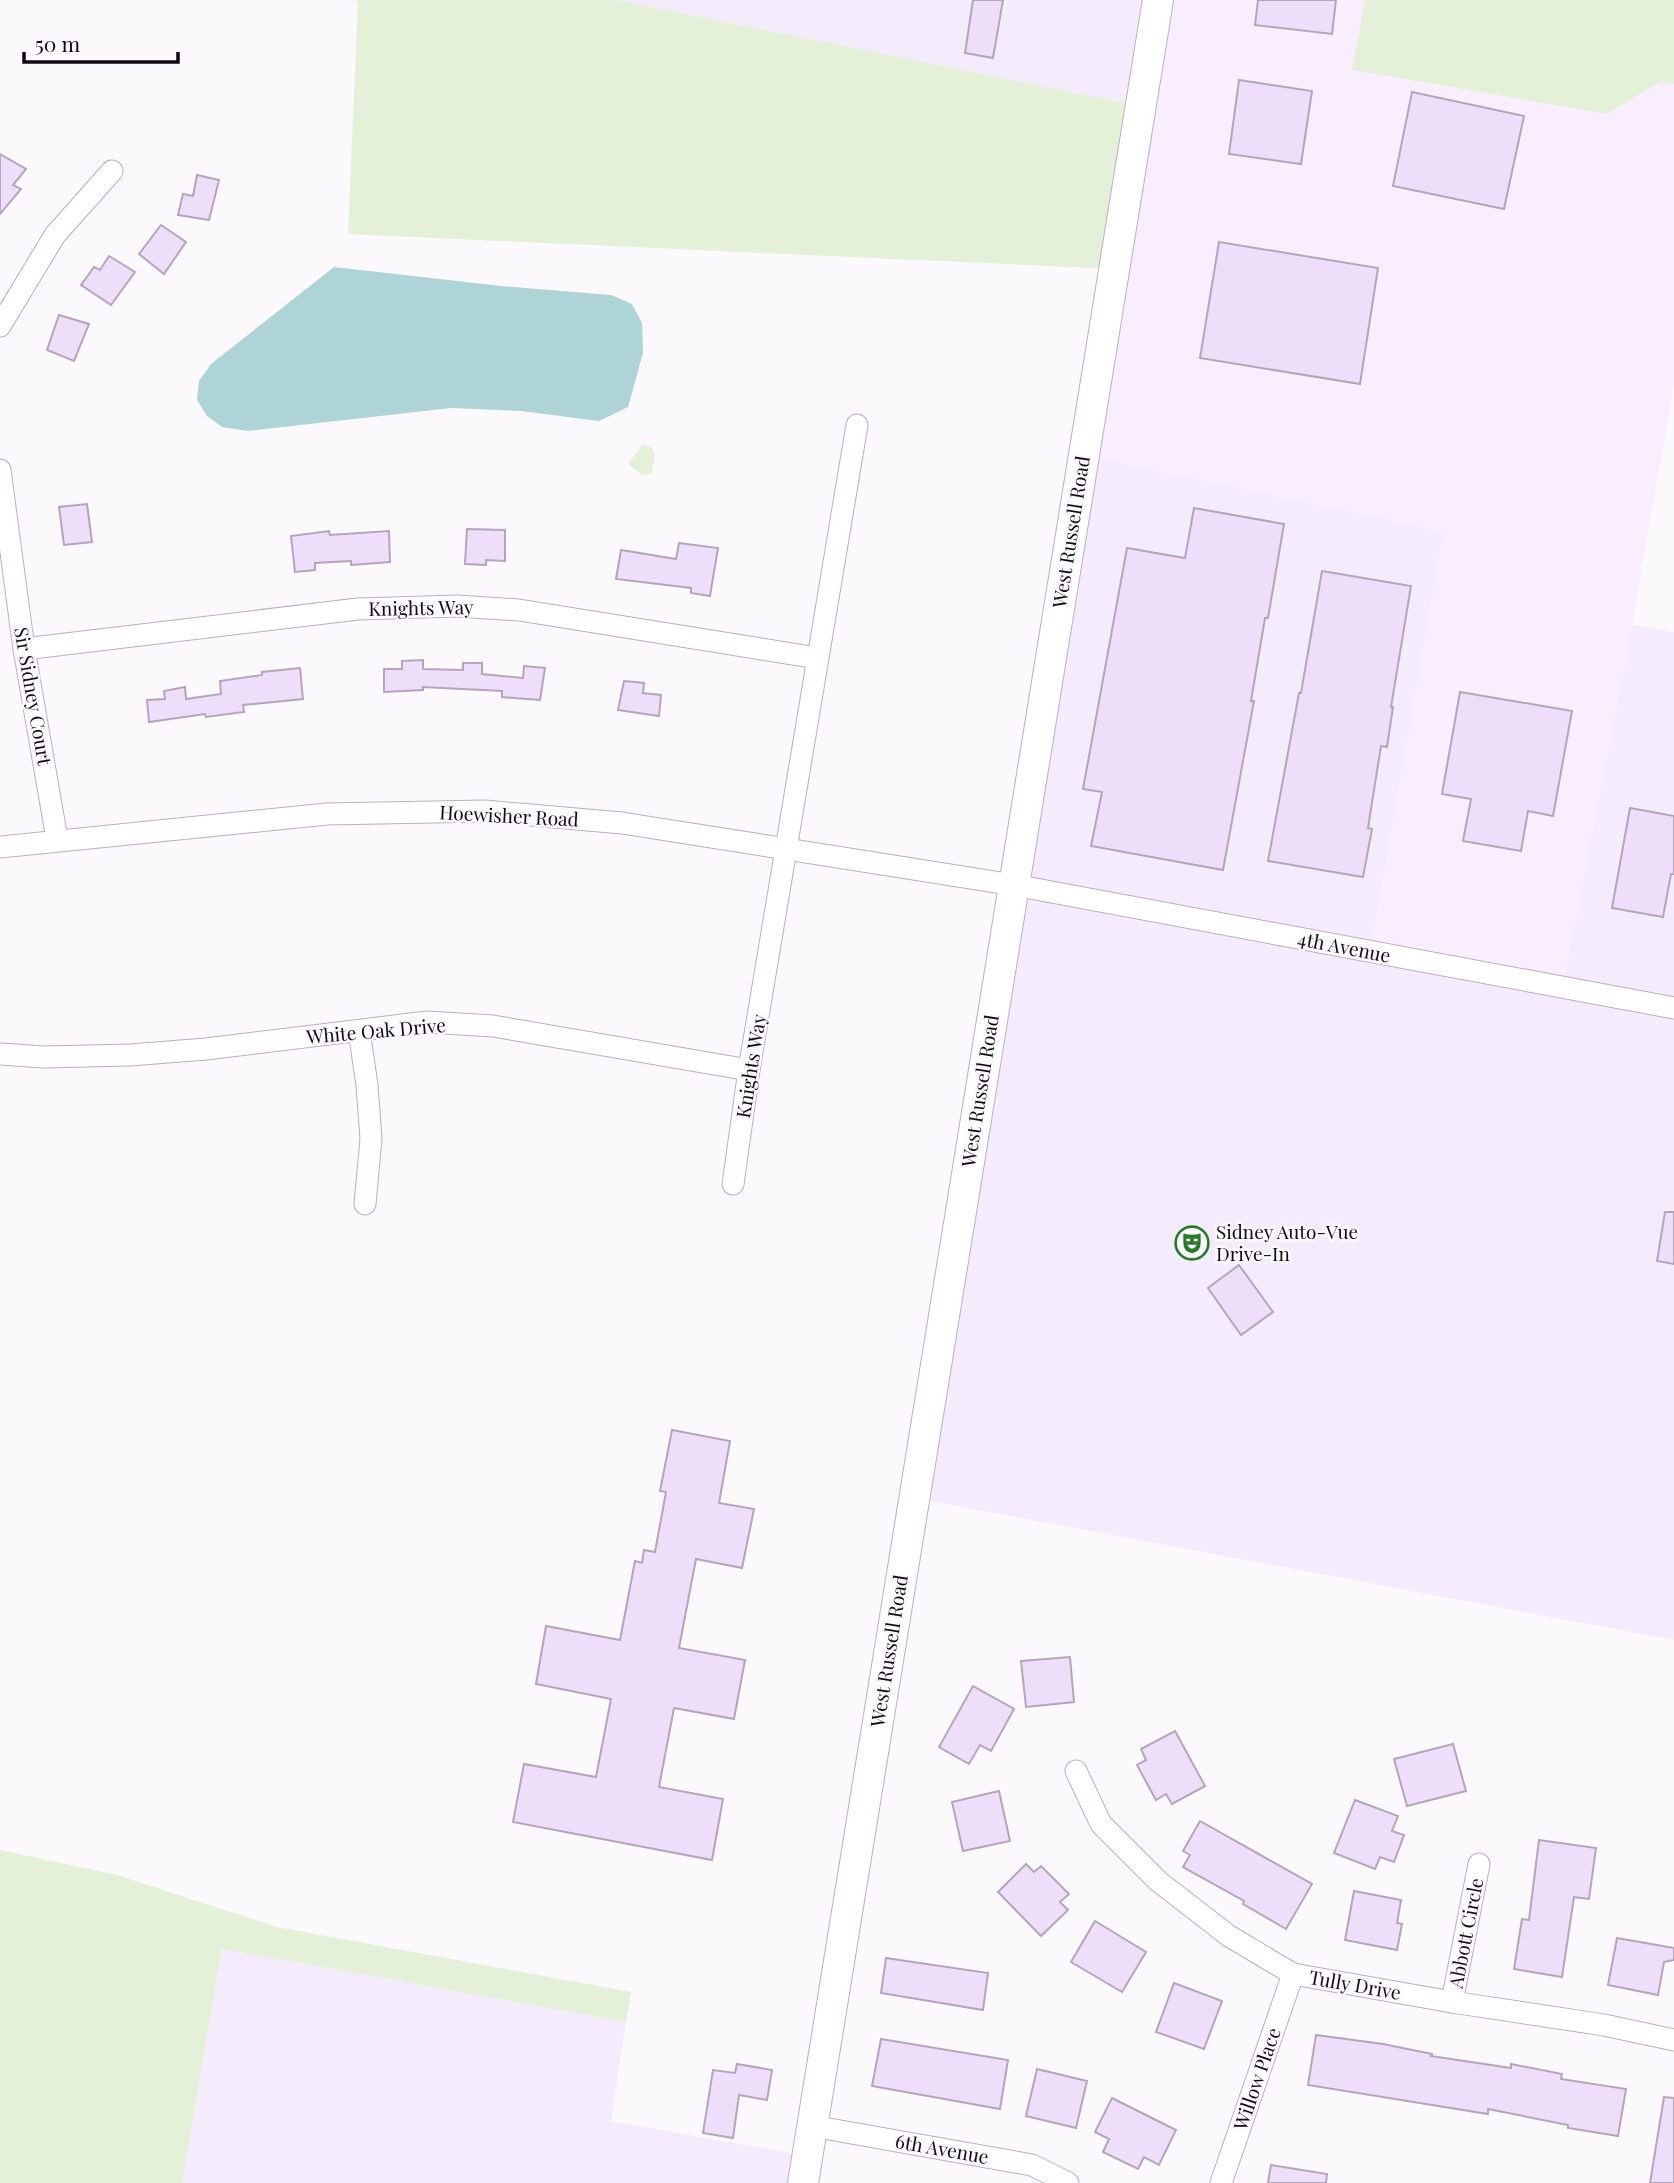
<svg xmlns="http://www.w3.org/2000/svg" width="1674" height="2183" font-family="'Playfair Display',serif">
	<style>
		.commercial { fill: #f4ecfd }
		.built { fill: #f9eeff }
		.green { fill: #e4f0d8 }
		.water { fill: #aed4d7 }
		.building { fill: #efdef9; stroke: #b3a6ba; stroke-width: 2 }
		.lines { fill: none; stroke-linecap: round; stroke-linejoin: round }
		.street-casing { stroke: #baaec2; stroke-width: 23 }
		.secondary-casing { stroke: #baaec2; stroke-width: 32 }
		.street { stroke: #fff; stroke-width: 21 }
		.secondary { stroke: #fff; stroke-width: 30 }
		.labels { text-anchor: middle; stroke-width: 5; stroke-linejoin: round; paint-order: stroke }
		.street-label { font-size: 19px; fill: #0f0a11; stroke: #fcf9fd }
		.poi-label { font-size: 19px; fill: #0f0a11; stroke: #fcf9fd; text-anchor: start }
	</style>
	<rect width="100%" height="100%" fill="#fcf9fd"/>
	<g class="commercial">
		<polygon points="617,0 1158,0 1141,106"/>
		<polygon points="1084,455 1444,531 1371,951 1562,987 1632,625 1674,632 1674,1640 914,1498"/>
		<polygon points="222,1949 626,2022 611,2121 807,2156 803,2183 182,2183"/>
	</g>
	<polygon class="built" points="1158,0 1365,0 1353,70 1607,114 1661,81 1674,84 1674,384 1632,625 1562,987 1371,952 1444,531 1084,455"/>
	<g class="green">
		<polygon points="355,0 617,0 1141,106 1114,269 348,234 358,1"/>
		<polygon points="1365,0 1674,0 1674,84 1660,82 1607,114 1352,70"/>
		<polygon points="642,445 650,446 655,452 652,473 642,475 628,464"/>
		<polygon points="0,1850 117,1875 277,1927 631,1992 626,2022 222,1949 182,2183 0,2183"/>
	</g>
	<polygon class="water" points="334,267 501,286 611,295 632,304 642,323 643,353 628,407 599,421 521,411 451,408 248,431 222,427 207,416 197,400 199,381 211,364"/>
	<g class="building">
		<polygon points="973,0 1003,0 993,58 965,53"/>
		<polygon points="1258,0 1336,0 1332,34 1255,25"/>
		<polygon points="1239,80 1312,91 1301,164 1229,154"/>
		<polygon points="1412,92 1524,116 1504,209 1393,186"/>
		<polygon points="0,154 26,169 13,185 21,189 0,214"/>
		<polygon points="197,175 219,180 209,220 178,215 183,194 193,196"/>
		<polygon points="161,225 186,242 164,274 139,254"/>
		<polygon points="1219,242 1378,268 1360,384 1200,358"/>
		<polygon points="109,256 135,272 111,305 81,285 94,267 100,270"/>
		<polygon points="59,315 89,324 74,361 47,350"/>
		<polygon points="87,504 92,542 64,545 59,507"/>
		<polygon points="1194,508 1284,524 1268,618 1265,618 1251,701 1254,701 1223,870 1091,846 1102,792 1083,789 1127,548 1185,558"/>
		<polygon points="467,529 505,530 505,561 486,560 486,565 465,564"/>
		<polygon points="329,531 330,535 389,531 390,562 351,565 351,561 315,563 315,570 295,572 291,536"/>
		<polygon points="679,543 718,548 710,596 691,593 691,588 616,579 621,550 676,559"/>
		<polygon points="1322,571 1411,586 1391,707 1393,707 1387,747 1381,746 1368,828 1372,829 1363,877 1268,861 1299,693 1301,693"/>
		<polygon points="423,660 423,669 463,670 463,663 482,663 482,674 523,678 524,666 545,668 540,700 502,697 502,691 423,687 423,690 384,692 384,669 402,669 402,661"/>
		<polygon points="300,668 303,699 243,705 244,712 206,717 205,714 149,722 147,700 165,699 164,691 185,687 186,699 221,694 220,681 262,675 262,672"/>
		<polygon points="624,681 644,683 643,693 661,695 659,716 618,710"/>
		<polygon points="1460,692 1572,711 1553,816 1528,811 1521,851 1463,841 1471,799 1442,794"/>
		<polygon points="1630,808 1674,816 1674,874 1671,874 1663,917 1612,908"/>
		<polygon points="1665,1212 1674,1212 1674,1264 1657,1261"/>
		<polygon points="1239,1265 1273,1312 1241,1335 1208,1288"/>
		<polygon points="672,1430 730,1441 719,1503 754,1509 742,1568 696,1559 679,1648 745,1660 734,1719 674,1708 659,1787 723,1799 712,1860 513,1822 524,1764 596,1777 611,1699 536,1684 546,1626 620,1640 635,1561 642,1563 644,1550 655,1552 666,1492 660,1491"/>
		<polygon points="1070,1657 1074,1702 1026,1707 1021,1661"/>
		<polygon points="973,1686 1014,1709 991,1751 980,1745 969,1764 939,1747"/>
		<polygon points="1175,1731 1205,1786 1172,1804 1166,1794 1156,1800 1137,1765 1146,1760 1141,1749"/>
		<polygon points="1453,1744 1466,1791 1407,1806 1394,1759"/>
		<polygon points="999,1791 1010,1841 963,1851 952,1802"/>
		<polygon points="1355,1800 1398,1816 1392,1831 1404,1835 1394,1862 1380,1857 1375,1869 1334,1853"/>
		<polygon points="1200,1821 1312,1884 1286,1929 1243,1904 1244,1901 1183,1867 1190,1855 1183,1851"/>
		<polygon points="1539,1840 1596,1848 1589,1899 1574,1897 1562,1977 1514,1969 1522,1919 1529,1920"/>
		<polygon points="1026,1864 1034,1872 1041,1866 1069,1894 1060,1902 1068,1910 1041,1936 998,1892"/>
		<polygon points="1354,1891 1401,1900 1397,1923 1402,1924 1397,1950 1345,1940"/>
		<polygon points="1095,1921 1146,1952 1122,1992 1071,1962"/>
		<polygon points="1617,1938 1674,1948 1674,1960 1664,1962 1658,1995 1608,1985"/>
		<polygon points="886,1958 988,1973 983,2010 881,1993"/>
		<polygon points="1174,1983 1222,2001 1204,2049 1156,2032"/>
		<polygon points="1316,2035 1383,2044 1432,2054 1431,2056 1511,2068 1511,2064 1562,2074 1561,2079 1626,2089 1618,2136 1568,2128 1568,2125 1488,2109 1488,2114 1308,2085"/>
		<polygon points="881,2039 1008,2060 1000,2109 872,2086"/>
		<polygon points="737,2064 772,2070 767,2100 739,2095 733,2138 703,2133 713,2070 735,2073"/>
		<polygon points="1037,2069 1087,2081 1076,2128 1026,2116"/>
		<polygon points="1664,2097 1674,2098 1674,2183 1650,2183"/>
		<polygon points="1112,2098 1176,2130 1159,2165 1144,2157 1138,2169 1103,2152 1109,2139 1095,2132"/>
		<polygon points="1271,2165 1327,2174 1326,2183 1268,2183"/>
	</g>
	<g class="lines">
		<defs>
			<g id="street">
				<polyline points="0,326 55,235 112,171"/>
				<polyline points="0,470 24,649 57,839"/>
				<polyline points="24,649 358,609 457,606 519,610 817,658"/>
				<polyline points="0,847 327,814 485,811 622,823 1014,885 1674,1008"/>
				<polyline points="359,1031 367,1085 371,1139 365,1204"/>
				<polyline points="0,1054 44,1057 130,1055 206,1049 427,1022 493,1026 749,1070"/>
				<polyline points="733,1184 749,1070 857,425"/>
				<polyline points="1076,1771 1101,1824 1158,1881 1229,1936 1293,1974 1452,2002 1604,2025 1674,2040"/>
				<polyline points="1452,2002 1479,1864"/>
				<polyline points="812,2126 1032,2165 1068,2183"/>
				<polyline points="1221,2183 1293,1974"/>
			</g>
			<polyline id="secondary" points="803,2183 1158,0"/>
		</defs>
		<use href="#street" class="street-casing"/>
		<use href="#secondary" class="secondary-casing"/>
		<use href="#street" class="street"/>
		<use href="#secondary" class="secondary"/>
	</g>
	<defs>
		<symbol id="theatre-ring" viewBox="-11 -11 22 22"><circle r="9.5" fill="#fcf9fd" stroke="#267b28" stroke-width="1.5"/><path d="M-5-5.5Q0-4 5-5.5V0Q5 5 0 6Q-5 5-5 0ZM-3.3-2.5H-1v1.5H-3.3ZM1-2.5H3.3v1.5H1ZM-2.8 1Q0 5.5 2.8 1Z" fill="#267b28"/></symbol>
	</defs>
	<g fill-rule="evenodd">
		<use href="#theatre-ring" x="1173" y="1224" width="38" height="38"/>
	</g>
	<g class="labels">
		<g class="street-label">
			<text transform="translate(1071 532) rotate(-81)" y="7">West Russell Road</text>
			<text transform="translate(421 608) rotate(-1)" y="7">Knights Way</text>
			<text transform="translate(33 696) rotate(80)" y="7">Sir Sidney Court</text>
			<text transform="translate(509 816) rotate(3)" y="7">Hoewisher Road</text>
			<text transform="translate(1344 947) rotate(11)" y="7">4th Avenue</text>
			<text transform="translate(376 1031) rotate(-5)" y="7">White Oak Drive</text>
			<text transform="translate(751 1066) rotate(-81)" y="7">Knights Way</text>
			<text transform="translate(980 1091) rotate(-81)" y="7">West Russell Road</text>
			<text transform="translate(889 1651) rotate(-81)" y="7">West Russell Road</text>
			<text transform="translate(1466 1933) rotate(-79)" y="7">Abbott Circle</text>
			<text transform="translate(1355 1985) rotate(10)" y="7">Tully Drive</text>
			<text transform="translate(1257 2079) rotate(-71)" y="7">Willow Place</text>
			<text transform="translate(942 2149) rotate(10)" y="7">6th Avenue</text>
		</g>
		<g class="poi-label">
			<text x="1216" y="1239">Sidney Auto-Vue<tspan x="1216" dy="22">Drive-In</tspan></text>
		</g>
	</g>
	<path d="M24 52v10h154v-10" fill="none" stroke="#0f0a11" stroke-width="3.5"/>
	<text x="35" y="52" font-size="21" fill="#0f0a11" stroke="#fcf9fd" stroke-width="5" paint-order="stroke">50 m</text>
</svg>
